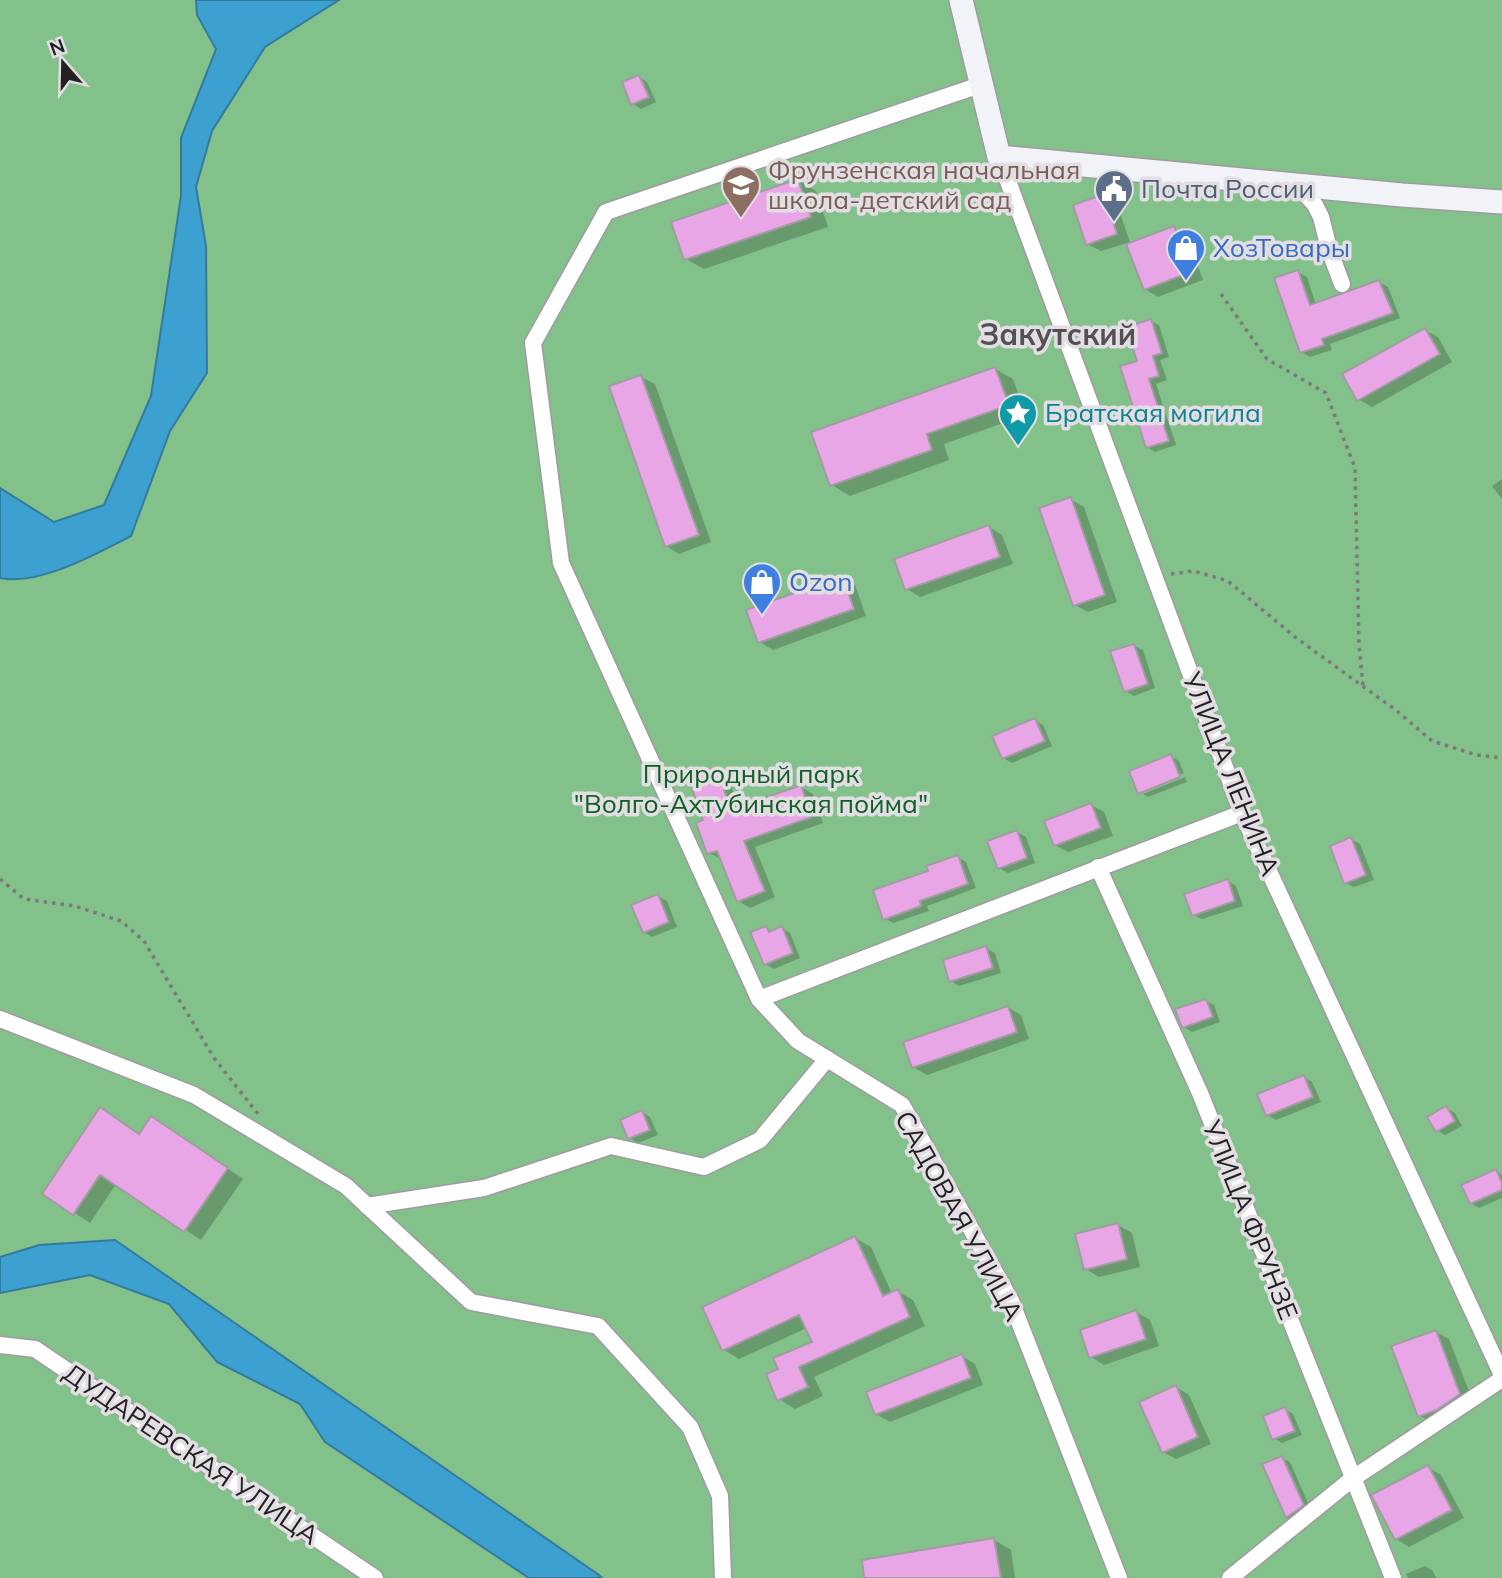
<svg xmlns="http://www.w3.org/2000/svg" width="1502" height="1578" font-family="Mulish,sans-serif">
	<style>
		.green { fill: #82c18a }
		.water { fill: #3ca1d0; stroke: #347a9c; stroke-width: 2 }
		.shadow { fill: #0003 }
		.building { fill: #e9a6e7; stroke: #a19ca1; stroke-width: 2 }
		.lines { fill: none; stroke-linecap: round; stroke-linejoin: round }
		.street-casing { stroke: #a09ba0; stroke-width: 19 }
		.secondary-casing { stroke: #a09ba0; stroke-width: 26 }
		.path { stroke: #7c797c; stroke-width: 3.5; stroke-dasharray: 3.5 5; stroke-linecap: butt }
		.street { stroke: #fff; stroke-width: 16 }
		.secondary { stroke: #f2f2f9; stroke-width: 23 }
		.labels { text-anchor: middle; stroke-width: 7; stroke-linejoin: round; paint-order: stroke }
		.education-label { font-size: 26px; fill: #785e54; stroke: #e3dee3; text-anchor: start }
		.service-label { font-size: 26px; fill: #4e5e75; stroke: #e3dee3; text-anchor: start }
		.shop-label { font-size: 26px; fill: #366cbe; stroke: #e3dee3; text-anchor: start }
		.culture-label { font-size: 26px; fill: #0d838f; stroke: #e3dee3; text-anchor: start }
		.park-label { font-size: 26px; fill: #105f25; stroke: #e3dee3 }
		.street-label { font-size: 26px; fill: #222022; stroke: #e3dee3 }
		.quarter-label { font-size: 30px; font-weight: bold; fill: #545054; stroke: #e3dee3 }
	</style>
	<rect width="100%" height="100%" fill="#e3dee3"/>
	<rect class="green" x="0" y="0" width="1502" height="1578"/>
	<g class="water">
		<path d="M196 0H339L265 47 212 131 196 187 206 246 207 373 170 431 131 536C96 554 39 586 0 578V488L54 522 104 505 151 396 181 196V138L216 49 197 15Z"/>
		<polygon points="115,1240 599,1575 602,1578 529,1578 325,1442 300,1404 217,1362 169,1304 90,1275 0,1293 0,1257 39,1245"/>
	</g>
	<g class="shadow">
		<polygon points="639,77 647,82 656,102 641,109 633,104"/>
		<polygon points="798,180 816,191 828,227 704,269 686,259"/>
		<polygon points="1103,196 1117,204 1131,245 1173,228 1187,236 1203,280 1158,297 1145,289 1127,243 1101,251 1087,244"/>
		<polygon points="1298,272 1307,277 1316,305 1379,282 1388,287 1400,318 1330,344 1332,350 1310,357 1301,352"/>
		<polygon points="1151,321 1159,325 1169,357 1160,360 1167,380 1156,384 1176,445 1155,452 1147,447"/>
		<polygon points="1425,330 1438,337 1452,362 1372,407 1358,399"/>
		<polygon points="995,369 1013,379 1026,415 944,444 949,460 850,496 832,485"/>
		<polygon points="641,377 655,384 711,542 679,554 666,546"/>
		<polygon points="1502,479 1502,499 1492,486"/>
		<polygon points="1070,499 1084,507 1117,602 1088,612 1075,605"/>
		<polygon points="989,527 1002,535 1013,564 920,597 907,589"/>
		<polygon points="842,578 855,585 866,616 773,650 760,642"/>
		<polygon points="1134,646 1143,650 1155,688 1134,696 1125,691"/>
		<polygon points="1035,720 1043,725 1052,746 1012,763 1003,758"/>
		<polygon points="1171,756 1179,761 1184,773 1143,790 1143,794 1185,777 1187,782 1148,797 1140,792"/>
		<polygon points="716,769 728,776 739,809 801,787 813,794 823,823 755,847 775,897 750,908 738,901 722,859 708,853 705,821"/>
		<polygon points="1091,805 1104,812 1113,836 1068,852 1055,845"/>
		<polygon points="1017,832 1026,837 1035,863 1008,873 999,868"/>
		<polygon points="1351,839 1360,844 1374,880 1354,887 1346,883"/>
		<polygon points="958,857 966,862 976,888 927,906 929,911 893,923 884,918 930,872"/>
		<polygon points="1228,881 1236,886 1243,906 1202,919 1193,915"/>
		<polygon points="658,896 667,901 677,927 652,937 644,932"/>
		<polygon points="766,928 773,932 782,928 790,933 800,958 774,969 765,964"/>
		<polygon points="986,948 995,953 1001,973 959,986 951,981"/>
		<polygon points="1206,1001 1214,1005 1220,1022 1192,1032 1184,1027"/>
		<polygon points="1008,1007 1021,1015 1029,1039 927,1075 913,1067"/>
		<polygon points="1304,1077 1312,1082 1321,1102 1276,1120 1267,1115"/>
		<polygon points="1446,1108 1455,1113 1462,1126 1445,1135 1437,1130"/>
		<polygon points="642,1112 650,1117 658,1135 638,1143 630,1138"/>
		<polygon points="168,1128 243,1179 201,1240 116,1184 90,1223 44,1193 140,1135"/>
		<polygon points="1496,1171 1502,1175 1502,1198 1479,1208 1471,1203"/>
		<polygon points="1118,1225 1132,1233 1140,1267 1099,1277 1086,1269"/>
		<polygon points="855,1238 871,1247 892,1294 897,1291 913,1300 925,1326 814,1377 823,1396 795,1409 779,1399 780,1370 814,1343 807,1328 739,1359 723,1349"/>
		<polygon points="1136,1312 1150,1320 1159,1346 1104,1365 1091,1357"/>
		<polygon points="1436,1332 1449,1339 1473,1402 1433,1423 1420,1416"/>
		<polygon points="962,1356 975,1364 983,1385 890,1422 876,1414"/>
		<polygon points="1176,1387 1189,1395 1211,1444 1176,1459 1163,1452"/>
		<polygon points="1285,1409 1293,1414 1302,1435 1282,1443 1274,1438"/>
		<polygon points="1282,1458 1290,1462 1311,1510 1296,1522 1287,1517"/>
		<polygon points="1428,1467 1441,1475 1464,1518 1409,1547 1396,1539"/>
		<polygon points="994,1540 1011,1550 1015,1578 866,1578"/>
		<polygon points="1425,1566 1433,1571 1436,1578 1408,1578 1406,1574"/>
	</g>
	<g class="building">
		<polygon points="639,75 649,97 631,105 622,82"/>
		<polygon points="798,179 811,217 684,260 671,222"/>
		<polygon points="1104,194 1117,234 1086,245 1073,205"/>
		<polygon points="1174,226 1191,272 1144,290 1126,244"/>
		<polygon points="1298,270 1310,305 1379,280 1393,313 1322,339 1324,345 1300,353 1274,278"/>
		<polygon points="1151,319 1162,353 1153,356 1159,376 1149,379 1169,441 1146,448 1120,366 1137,361 1126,327"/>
		<polygon points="1425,328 1440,354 1357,401 1342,374"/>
		<polygon points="995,367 1009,405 927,434 932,450 830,486 811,432"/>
		<polygon points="641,375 699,535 665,547 609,386"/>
		<polygon points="1071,497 1105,595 1073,606 1039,508"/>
		<polygon points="989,525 1000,557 905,590 894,559"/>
		<polygon points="842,576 854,609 758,643 746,610"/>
		<polygon points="1134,644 1148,684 1124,692 1110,651"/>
		<polygon points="1035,718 1045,741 1002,759 992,736"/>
		<polygon points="1171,754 1180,777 1138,794 1129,771"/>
		<polygon points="716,767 731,810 801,785 812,817 744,841 765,891 737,902 717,851 707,854 696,823 703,820 688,777"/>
		<polygon points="1091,803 1101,828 1054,846 1044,821"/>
		<polygon points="1017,830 1027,858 998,869 987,841"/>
		<polygon points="1351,837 1366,875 1344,884 1330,846"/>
		<polygon points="958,855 968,884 920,901 921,906 883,920 873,890 928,871 926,866"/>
		<polygon points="1228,879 1235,901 1192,916 1184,894"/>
		<polygon points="658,894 669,922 643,933 631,905"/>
		<polygon points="766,926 769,932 782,926 793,953 764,965 750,932"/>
		<polygon points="986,946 993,968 949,982 943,960"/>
		<polygon points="1206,999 1213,1017 1182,1028 1175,1009"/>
		<polygon points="1008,1006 1017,1032 912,1068 903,1042"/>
		<polygon points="1304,1075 1313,1097 1266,1116 1257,1094"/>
		<polygon points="1446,1106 1455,1121 1436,1132 1427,1117"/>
		<polygon points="100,1107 139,1134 151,1116 228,1168 184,1232 100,1175 73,1215 42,1194"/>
		<polygon points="642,1110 650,1130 628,1139 620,1120"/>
		<polygon points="1496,1169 1502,1183 1502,1190 1470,1204 1461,1185"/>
		<polygon points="1118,1223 1127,1259 1084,1270 1075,1234"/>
		<polygon points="855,1236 883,1296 898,1289 910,1317 799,1367 808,1387 777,1401 766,1374 778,1369 773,1358 812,1342 799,1315 722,1351 702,1307"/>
		<polygon points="1136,1310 1146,1339 1089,1358 1080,1330"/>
		<polygon points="1436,1330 1460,1394 1437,1410 1418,1417 1391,1346"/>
		<polygon points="962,1354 971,1378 875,1415 866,1392"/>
		<polygon points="1176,1385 1198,1437 1162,1453 1139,1402"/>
		<polygon points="1285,1407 1295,1431 1272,1440 1263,1416"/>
		<polygon points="1282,1456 1304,1505 1286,1518 1262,1464"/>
		<polygon points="1428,1465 1452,1510 1395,1540 1371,1495"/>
		<polygon points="994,1538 1001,1578 864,1578 862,1560"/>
	</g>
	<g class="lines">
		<defs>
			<g id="street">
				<polyline points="980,85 606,212 533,343 561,563 759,999 798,1041 902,1105 1011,1301 1119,1578"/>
				<polyline points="999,157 1242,813 1502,1375"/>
				<polyline points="1298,186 1315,205 1321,217 1330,252 1342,284"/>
				<polyline points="1098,867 1200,1093 1393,1578"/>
				<polyline points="759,999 1242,813"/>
				<polyline points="0,1019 194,1095 346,1186 471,1302 598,1326 690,1427 720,1496 723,1578"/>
				<polyline points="367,1206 484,1188 611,1146 704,1167 760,1140 827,1059"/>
				<polyline points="0,1345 35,1349 375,1578"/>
				<polyline points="1230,1578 1352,1479 1502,1379"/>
			</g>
			<polyline id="secondary" points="961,0 999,157 1402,195 1502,202"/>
		</defs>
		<use href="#street" class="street-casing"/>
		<use href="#secondary" class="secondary-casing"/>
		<g class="path">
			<polyline points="1221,294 1267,359 1326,393 1355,468 1359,645 1363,686"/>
			<polyline points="1171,574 1194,571 1228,581 1295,637 1397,711 1432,741 1477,755 1502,758"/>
			<polyline points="0,879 24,899 75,906 121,921 144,941 214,1058 258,1114"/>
		</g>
		<use href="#street" class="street"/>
		<use href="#secondary" class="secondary"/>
	</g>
	<defs>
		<symbol id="school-pin" viewBox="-11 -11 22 30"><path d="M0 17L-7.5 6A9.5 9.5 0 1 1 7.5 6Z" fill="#8d6e63" stroke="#e3dee3"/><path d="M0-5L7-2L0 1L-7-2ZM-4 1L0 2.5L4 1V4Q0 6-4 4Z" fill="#fff"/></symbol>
		<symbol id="civic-pin" viewBox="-11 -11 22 30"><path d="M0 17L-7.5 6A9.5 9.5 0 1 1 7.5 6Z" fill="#5c6f8a" stroke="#e3dee3"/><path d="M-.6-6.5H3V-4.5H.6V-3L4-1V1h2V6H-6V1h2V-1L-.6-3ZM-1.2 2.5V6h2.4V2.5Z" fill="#fff"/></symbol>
		<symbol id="shop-pin" viewBox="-11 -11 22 30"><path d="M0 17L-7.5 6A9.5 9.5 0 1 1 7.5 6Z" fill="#3f7fe0" stroke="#e3dee3"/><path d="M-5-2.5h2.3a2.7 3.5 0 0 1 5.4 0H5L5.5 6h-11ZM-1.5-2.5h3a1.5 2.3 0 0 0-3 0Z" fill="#fff"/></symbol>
		<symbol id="sight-pin" viewBox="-11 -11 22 30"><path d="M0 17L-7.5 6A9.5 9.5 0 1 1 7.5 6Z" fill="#0f9aa8" stroke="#e3dee3"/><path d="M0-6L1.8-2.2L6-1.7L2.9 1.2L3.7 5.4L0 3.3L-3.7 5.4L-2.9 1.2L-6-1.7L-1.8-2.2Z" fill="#fff"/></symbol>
	</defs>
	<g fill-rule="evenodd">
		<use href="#school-pin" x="719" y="163" width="44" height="60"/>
		<use href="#civic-pin" x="1092" y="167" width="44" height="60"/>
		<use href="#shop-pin" x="1164" y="226" width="44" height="60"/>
		<use href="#sight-pin" x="996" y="391" width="44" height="60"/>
		<use href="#shop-pin" x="740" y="560" width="44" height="60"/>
	</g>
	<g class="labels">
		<g class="education-label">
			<text x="768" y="179">Фрунзенская начальная<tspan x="768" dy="30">школа-детский сад</tspan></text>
		</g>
		<g class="service-label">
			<text x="1141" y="198">Почта России</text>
		</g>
		<g class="shop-label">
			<text x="1213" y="257">ХозТовары</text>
			<text x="789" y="591">Ozon</text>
		</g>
		<g class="culture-label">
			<text x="1045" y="422">Братская могила</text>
		</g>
		<g class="park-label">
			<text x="751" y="783">Природный парк<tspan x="751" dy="30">"Волго-Ахтубинская пойма"</tspan></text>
		</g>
		<g class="street-label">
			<text transform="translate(1231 774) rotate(68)" y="9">УЛИЦА ЛЕНИНА</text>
			<text transform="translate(959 1216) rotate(61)" y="9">САДОВАЯ УЛИЦА</text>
			<text transform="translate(1250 1220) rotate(68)" y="9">УЛИЦА ФРУНЗЕ</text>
			<text transform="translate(191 1454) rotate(34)" y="9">ДУДАРЕВСКАЯ УЛИЦА</text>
		</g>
		<g class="quarter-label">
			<text x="1058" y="345">Закутский</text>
		</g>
	</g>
	<g transform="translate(63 63) rotate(340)" stroke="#e3dee3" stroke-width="5" paint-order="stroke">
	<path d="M0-5L12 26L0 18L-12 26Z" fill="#222022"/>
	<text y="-10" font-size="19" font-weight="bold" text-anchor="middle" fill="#222022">N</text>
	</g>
</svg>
